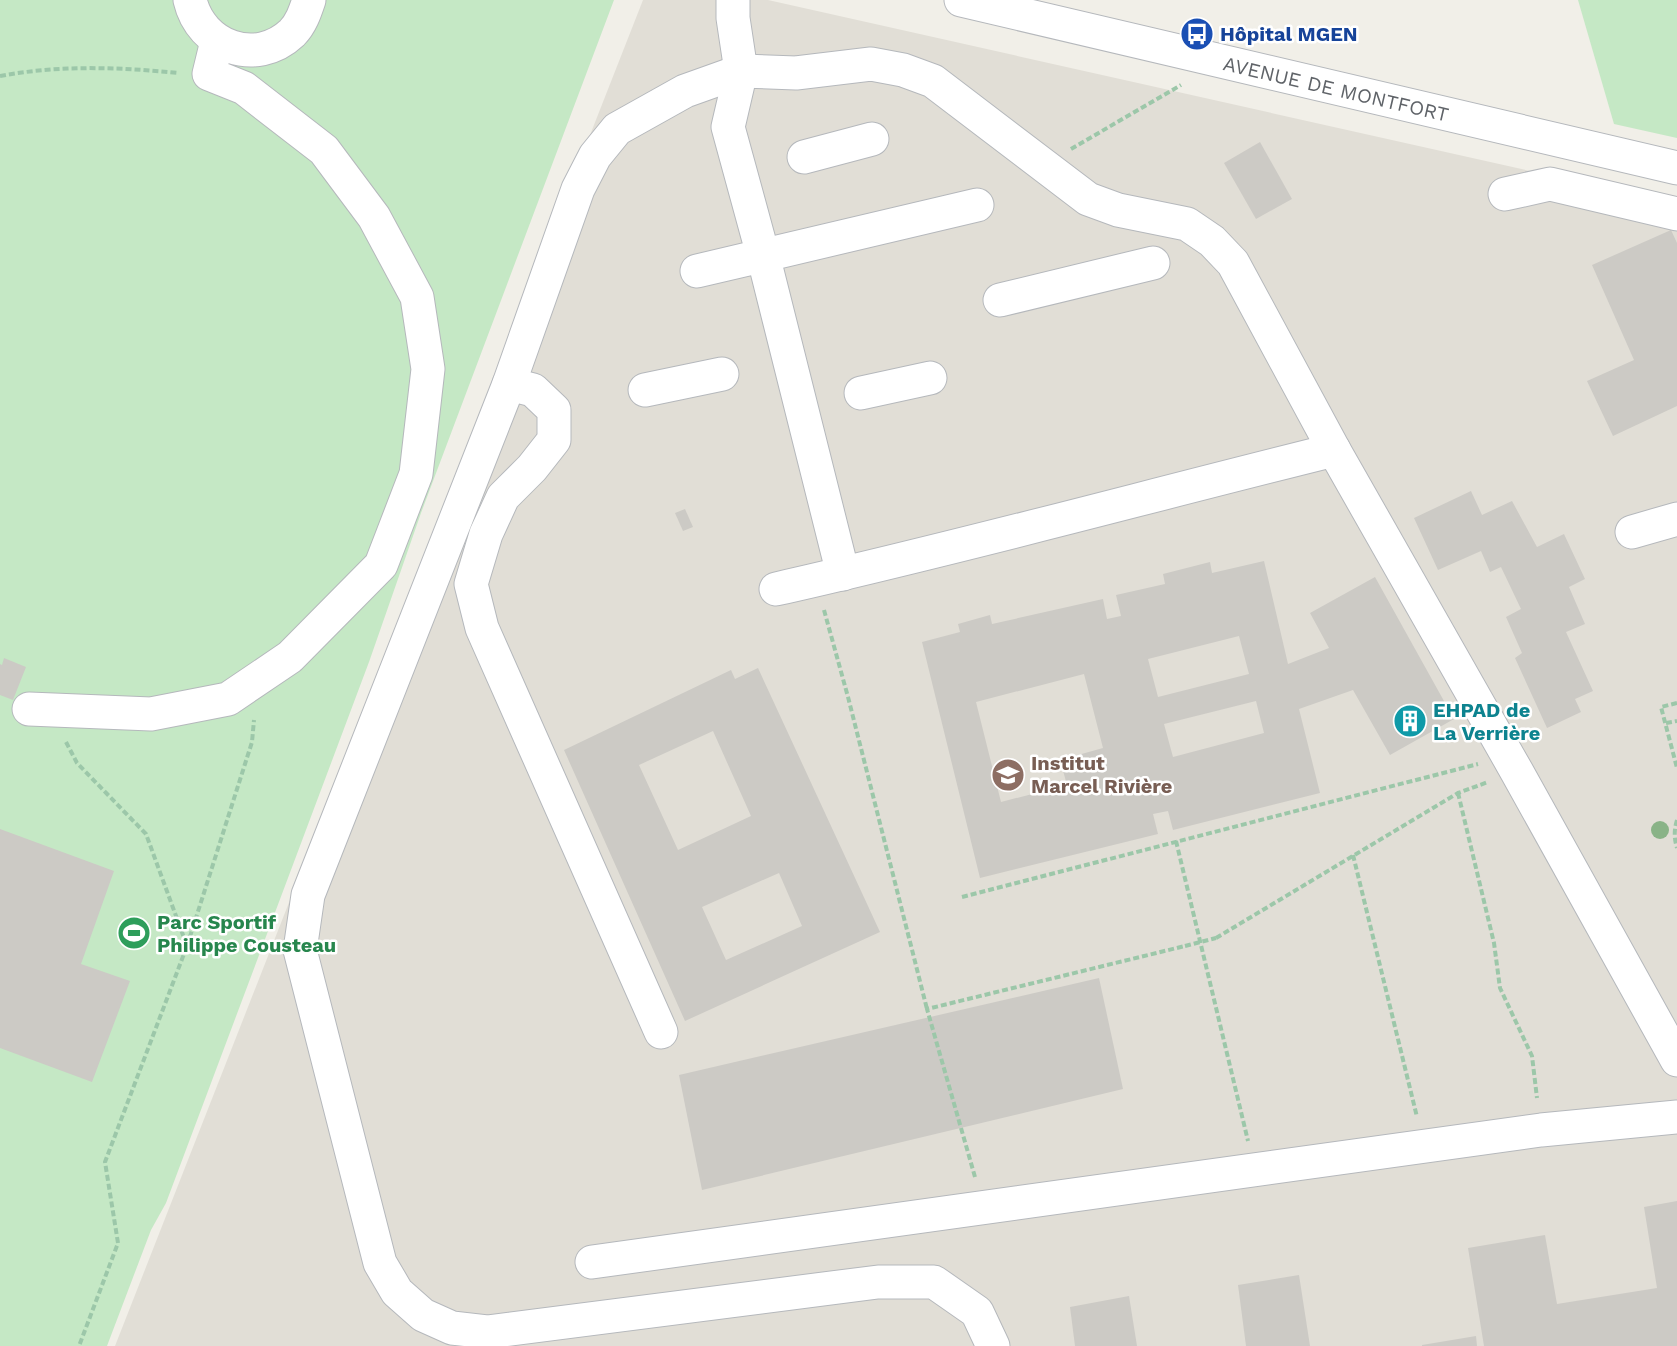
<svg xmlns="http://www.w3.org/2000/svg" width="1677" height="1346" font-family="'Work Sans',sans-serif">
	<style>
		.education { fill: #e1ded6 }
		.green { fill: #c5e8c5 }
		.building { fill: #cccac5; fill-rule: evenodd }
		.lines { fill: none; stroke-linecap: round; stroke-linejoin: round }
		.minor-casing { stroke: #b5b8bc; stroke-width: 35 }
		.path { stroke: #9cc7a9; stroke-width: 4; stroke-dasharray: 6 3; stroke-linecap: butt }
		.minor { stroke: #fff; stroke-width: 33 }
		.path-bridge { stroke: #9cc7a9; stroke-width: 4; stroke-dasharray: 6 3; stroke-linecap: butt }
		.tree { fill: #89b387 }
		.labels { text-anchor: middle; stroke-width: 5; stroke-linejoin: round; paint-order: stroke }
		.transit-label { font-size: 20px; font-weight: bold; fill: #164399; stroke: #fff; text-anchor: start }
		.street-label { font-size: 20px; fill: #5f6368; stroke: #fff }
		.culture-label { font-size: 20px; font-weight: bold; fill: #0d838f; stroke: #fff; text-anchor: start }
		.education-label { font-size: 20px; font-weight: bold; fill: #785e54; stroke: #fff; text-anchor: start }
		.leisure-label { font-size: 20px; font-weight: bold; fill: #27864d; stroke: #fff; text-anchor: start }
	</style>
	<rect width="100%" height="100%" fill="#f1efe8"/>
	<polygon class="education" points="643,0 768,0 1677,204 1677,1346 115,1346"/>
	<g class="green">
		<polygon points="0,0 614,0 421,513 369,662 166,1203 151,1230 107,1346 0,1346"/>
		<polygon points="1578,0 1677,0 1677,138 1614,124"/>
	</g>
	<g class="building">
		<polygon points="1260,142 1292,199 1256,219 1224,163"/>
		<polygon points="1671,230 1677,243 1677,406 1613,436 1587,381 1634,360 1592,265"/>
		<polygon points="1471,491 1482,515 1512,501 1537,547 1564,534 1585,579 1569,587 1585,624 1566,632 1593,691 1575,699 1581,712 1547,728 1515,658 1522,653 1506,617 1521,609 1501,567 1490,572 1481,551 1438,570 1414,518"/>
		<polygon points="685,509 693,527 683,531 675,513"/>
		<path d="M1264 561 1288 664 1329 648 1310 613 1375 577 1454 719 1390 755 1353 690 1299 709 1320 793 1173 830 1168 811 1153 814 1158 834 980 878 922 642 960 632 958 624 990 615 992 624 1103 599 1107 619 1121 616 1116 595 1165 584 1163 574 1210 562 1212 573ZM1239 636 1249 674 1158 697 1148 659ZM1084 674 1103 748 1060 760 1067 785 1001 802 976 702ZM1256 701 1264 733 1173 757 1164 724Z"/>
		<polygon points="4,658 26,667 13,700 0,695 0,664 2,665"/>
		<path d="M758 668 880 932 685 1021 564 750 731 670 735 679ZM713 731 751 816 678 850 639 765ZM779 873 802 926 726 960 702 907Z"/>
		<polygon points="0,829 114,871 81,964 130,981 92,1082 0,1048"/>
		<polygon points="1099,978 1123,1089 702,1190 679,1075"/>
		<polygon points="1677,1201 1677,1346 1484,1346 1468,1248 1545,1235 1557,1304 1657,1288 1644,1207"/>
		<polygon points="1299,1275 1310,1346 1246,1346 1238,1285"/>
		<polygon points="1129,1296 1137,1346 1075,1346 1070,1307"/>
		<polygon points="1476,1336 1477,1346 1422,1346 1422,1345"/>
	</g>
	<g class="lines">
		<defs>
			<g id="minor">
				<path d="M190 0C201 47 256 67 292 33 301 24 305 12 309 0"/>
				<polyline points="733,0 733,18 741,71 728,127 763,255 843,574"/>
				<polyline points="961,0 1677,168"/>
				<polyline points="804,157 872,139"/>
				<polyline points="1505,194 1550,184 1677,214"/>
				<polyline points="697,271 977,205"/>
				<polyline points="1000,300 1153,263"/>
				<polyline points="509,384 533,390 554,410 554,440 532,468 503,497 486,534 471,584 482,628 661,1032"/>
				<polyline points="645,390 722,374"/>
				<polyline points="861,393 930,378"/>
				<polyline points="1632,532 1677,519"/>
				<path d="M776 589C963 547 1148 496 1334 450"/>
				<polyline points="29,709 151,714 228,699 290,657 381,565 416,474 428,369 417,297 374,217 324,150 244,88 209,74 217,41"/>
				<polyline points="592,1262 1541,1130 1677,1117"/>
				<polyline points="993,1346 977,1312 934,1282 878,1282 487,1332 452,1328 423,1315 397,1292 380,1263 300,950 308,895 509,384 578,189 595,156 617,129 685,91 741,71 796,73 871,64 903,70 933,81 1088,199 1118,210 1187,224 1212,241 1233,263 1334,450 1517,772 1677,1060"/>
			</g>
		</defs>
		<use href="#minor" class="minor-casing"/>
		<g class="path">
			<path d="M0 76C59 65 118 67 178 73"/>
			<polyline points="1071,149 1181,85"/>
			<polyline points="824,610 848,697 927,1009"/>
			<polyline points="1677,703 1661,707 1677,768"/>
			<polyline points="1666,723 1677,721"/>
			<polyline points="66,742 77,763 146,834 187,946 105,1162 118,1243 79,1346"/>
			<polyline points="1458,793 1494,943 1500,988 1532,1056 1537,1098"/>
			<path d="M1677 820C1674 830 1674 838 1677 848"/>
			<polyline points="1176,841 1248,1141"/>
			<polyline points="1353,855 1417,1117"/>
			<polyline points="962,897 1478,764"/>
			<polyline points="1216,938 1458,793 1488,782"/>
			<polyline points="187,946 252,742 254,720"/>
			<polyline points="975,1177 927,1009 1185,946"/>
		</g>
		<use href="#minor" class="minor"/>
		<polyline class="path-bridge" points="1185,946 1216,938"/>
	</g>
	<circle class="tree" cx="1660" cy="830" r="9"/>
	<defs>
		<symbol id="bus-disc" viewBox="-11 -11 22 22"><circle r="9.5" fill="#1a4fb4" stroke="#fff"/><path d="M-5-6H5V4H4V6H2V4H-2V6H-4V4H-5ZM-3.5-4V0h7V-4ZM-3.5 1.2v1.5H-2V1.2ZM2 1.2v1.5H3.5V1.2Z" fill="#fff"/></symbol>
		<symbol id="building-disc" viewBox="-11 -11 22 22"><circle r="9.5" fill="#0f9aa8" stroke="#fff"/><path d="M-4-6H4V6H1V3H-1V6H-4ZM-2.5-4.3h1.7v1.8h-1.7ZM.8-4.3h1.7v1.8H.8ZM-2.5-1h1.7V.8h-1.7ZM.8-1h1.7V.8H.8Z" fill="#fff"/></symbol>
		<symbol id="university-disc" viewBox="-11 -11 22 22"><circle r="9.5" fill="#8d6e63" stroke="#fff"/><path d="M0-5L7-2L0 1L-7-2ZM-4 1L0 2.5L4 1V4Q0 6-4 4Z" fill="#fff"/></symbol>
		<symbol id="stadium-disc" viewBox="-11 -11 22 22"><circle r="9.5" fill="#2e9e5b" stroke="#fff"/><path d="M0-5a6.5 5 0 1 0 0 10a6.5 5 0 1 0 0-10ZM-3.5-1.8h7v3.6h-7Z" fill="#fff"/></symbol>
	</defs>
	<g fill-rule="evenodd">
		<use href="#bus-disc" x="1178" y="15" width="38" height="38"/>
		<use href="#building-disc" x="1391" y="702" width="38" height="38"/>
		<use href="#university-disc" x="989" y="756" width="38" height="38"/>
		<use href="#stadium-disc" x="115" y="914" width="38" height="38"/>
	</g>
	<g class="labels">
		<g class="transit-label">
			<text x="1220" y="41">Hôpital MGEN</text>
		</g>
		<g class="street-label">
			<text transform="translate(1336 89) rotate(13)" y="7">AVENUE DE MONTFORT</text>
		</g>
		<g class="culture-label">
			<text x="1433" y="717">EHPAD de<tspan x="1433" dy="23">La Verrière</tspan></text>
		</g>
		<g class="education-label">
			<text x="1031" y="770">Institut<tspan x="1031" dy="23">Marcel Rivière</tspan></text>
		</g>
		<g class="leisure-label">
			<text x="157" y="929">Parc Sportif<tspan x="157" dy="23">Philippe Cousteau</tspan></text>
		</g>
	</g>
</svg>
